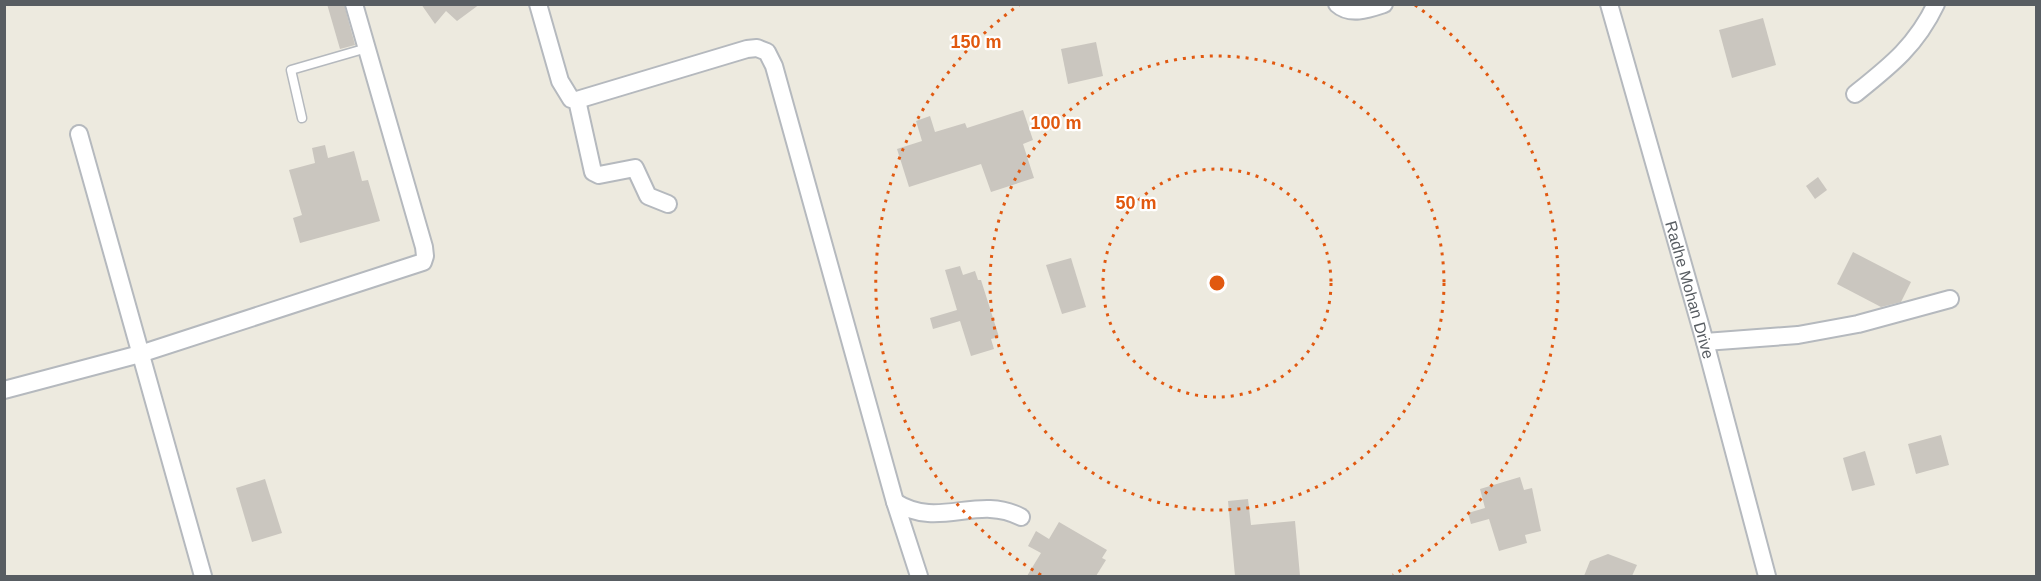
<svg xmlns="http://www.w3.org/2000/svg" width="2041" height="581" font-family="Arial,sans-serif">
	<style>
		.building { fill: #cac6bf }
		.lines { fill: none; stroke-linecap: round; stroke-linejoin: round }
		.lane-casing { stroke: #b5b9be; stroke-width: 11 }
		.street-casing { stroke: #b5b9be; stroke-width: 20 }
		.lane { stroke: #fff; stroke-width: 8 }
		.street { stroke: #fff; stroke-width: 16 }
		.ring { fill: none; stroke: #e15910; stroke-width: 3; stroke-dasharray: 3 6 }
		.labels { text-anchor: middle; stroke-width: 4.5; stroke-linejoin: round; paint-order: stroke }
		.street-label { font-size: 16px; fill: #585d62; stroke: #fff }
		.centre { fill: #e15910; stroke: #fff; stroke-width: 3 }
		.ring-label { font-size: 18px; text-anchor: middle; font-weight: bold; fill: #e15910; stroke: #fff; stroke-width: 4.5; stroke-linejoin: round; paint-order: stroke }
	</style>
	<rect width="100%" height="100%" fill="#edeadf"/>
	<g class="building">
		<polygon points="327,4 344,4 355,45 340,49"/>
		<polygon points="421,4 480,4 457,21 446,11 435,24"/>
		<polygon points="1763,18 1776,65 1732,78 1719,30"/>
		<polygon points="1096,42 1103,76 1068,84 1061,49"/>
		<polygon points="1023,110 1033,140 1023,144 1034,178 991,192 981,164 909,187 897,149 922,141 916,121 930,116 935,132 965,123 967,128"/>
		<polygon points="325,145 328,158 354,151 362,181 368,180 380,221 300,243 293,218 302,215 289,170 315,163 312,148"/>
		<polygon points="1818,177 1827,190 1815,199 1806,186"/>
		<polygon points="1853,252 1911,282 1901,302 1881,307 1837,284"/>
		<polygon points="1071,258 1086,307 1062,314 1046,265"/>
		<polygon points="960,266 963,275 975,271 978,280 981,280 999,337 991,339 994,349 971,356 960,321 933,329 930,318 957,310 945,270"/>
		<polygon points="1941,435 1949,465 1916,474 1908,444"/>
		<polygon points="1865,451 1875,485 1852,491 1843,458"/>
		<polygon points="1520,477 1524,490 1532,488 1541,531 1525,535 1527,543 1499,551 1489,519 1471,524 1468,513 1485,508 1480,489"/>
		<polygon points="265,479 282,533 252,542 236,488"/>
		<polygon points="1248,499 1251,525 1295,521 1300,576 1235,576 1228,501"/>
		<polygon points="1059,522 1107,550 1102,558 1106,560 1096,576 1027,576 1041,553 1028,546 1036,531 1049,539"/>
		<polygon points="1608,554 1637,565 1632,576 1584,576 1590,561"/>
	</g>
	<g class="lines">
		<defs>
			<polyline id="lane" points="302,118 291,70 367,48"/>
			<g id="street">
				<polyline points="538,4 560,81 571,99 577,100 747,49 757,48 767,52 774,66 895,502 919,576"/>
				<path d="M1337 4C1350 16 1369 9 1384 4"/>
				<path id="s1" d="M1609 4 1705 342 1767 576"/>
				<path d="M1855 94C1890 66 1916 46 1936 4"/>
				<polyline points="577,100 593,172 599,175 635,168 648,196 668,204"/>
				<polyline points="79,134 203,576"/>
				<polyline points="1705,342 1798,335 1858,324 1950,299"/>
				<polyline points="4,390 140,354 423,262 425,256 424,247 354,4"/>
				<path d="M895 502C939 530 977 494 1021 517"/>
			</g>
		</defs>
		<use href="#lane" class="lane-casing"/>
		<use href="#street" class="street-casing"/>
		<use href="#lane" class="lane"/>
		<use href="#street" class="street"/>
	</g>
	<g class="ring">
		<circle cx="1217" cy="283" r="114"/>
		<circle cx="1217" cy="283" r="227"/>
		<path d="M1041 575A341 341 0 0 1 1019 5M1415 5A341 341 0 0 1 1393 575"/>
	</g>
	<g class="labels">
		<g class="street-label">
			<text dy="6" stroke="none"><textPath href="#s1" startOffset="297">Radhe Mohan Drive</textPath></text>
		</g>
	</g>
	<circle cx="1217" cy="283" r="9" class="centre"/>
	<g class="ring-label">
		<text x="976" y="48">150 m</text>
		<text x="1056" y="129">100 m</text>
		<text x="1136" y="209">50 m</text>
	</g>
	<rect width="2041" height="581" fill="none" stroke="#585d62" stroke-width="12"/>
</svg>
